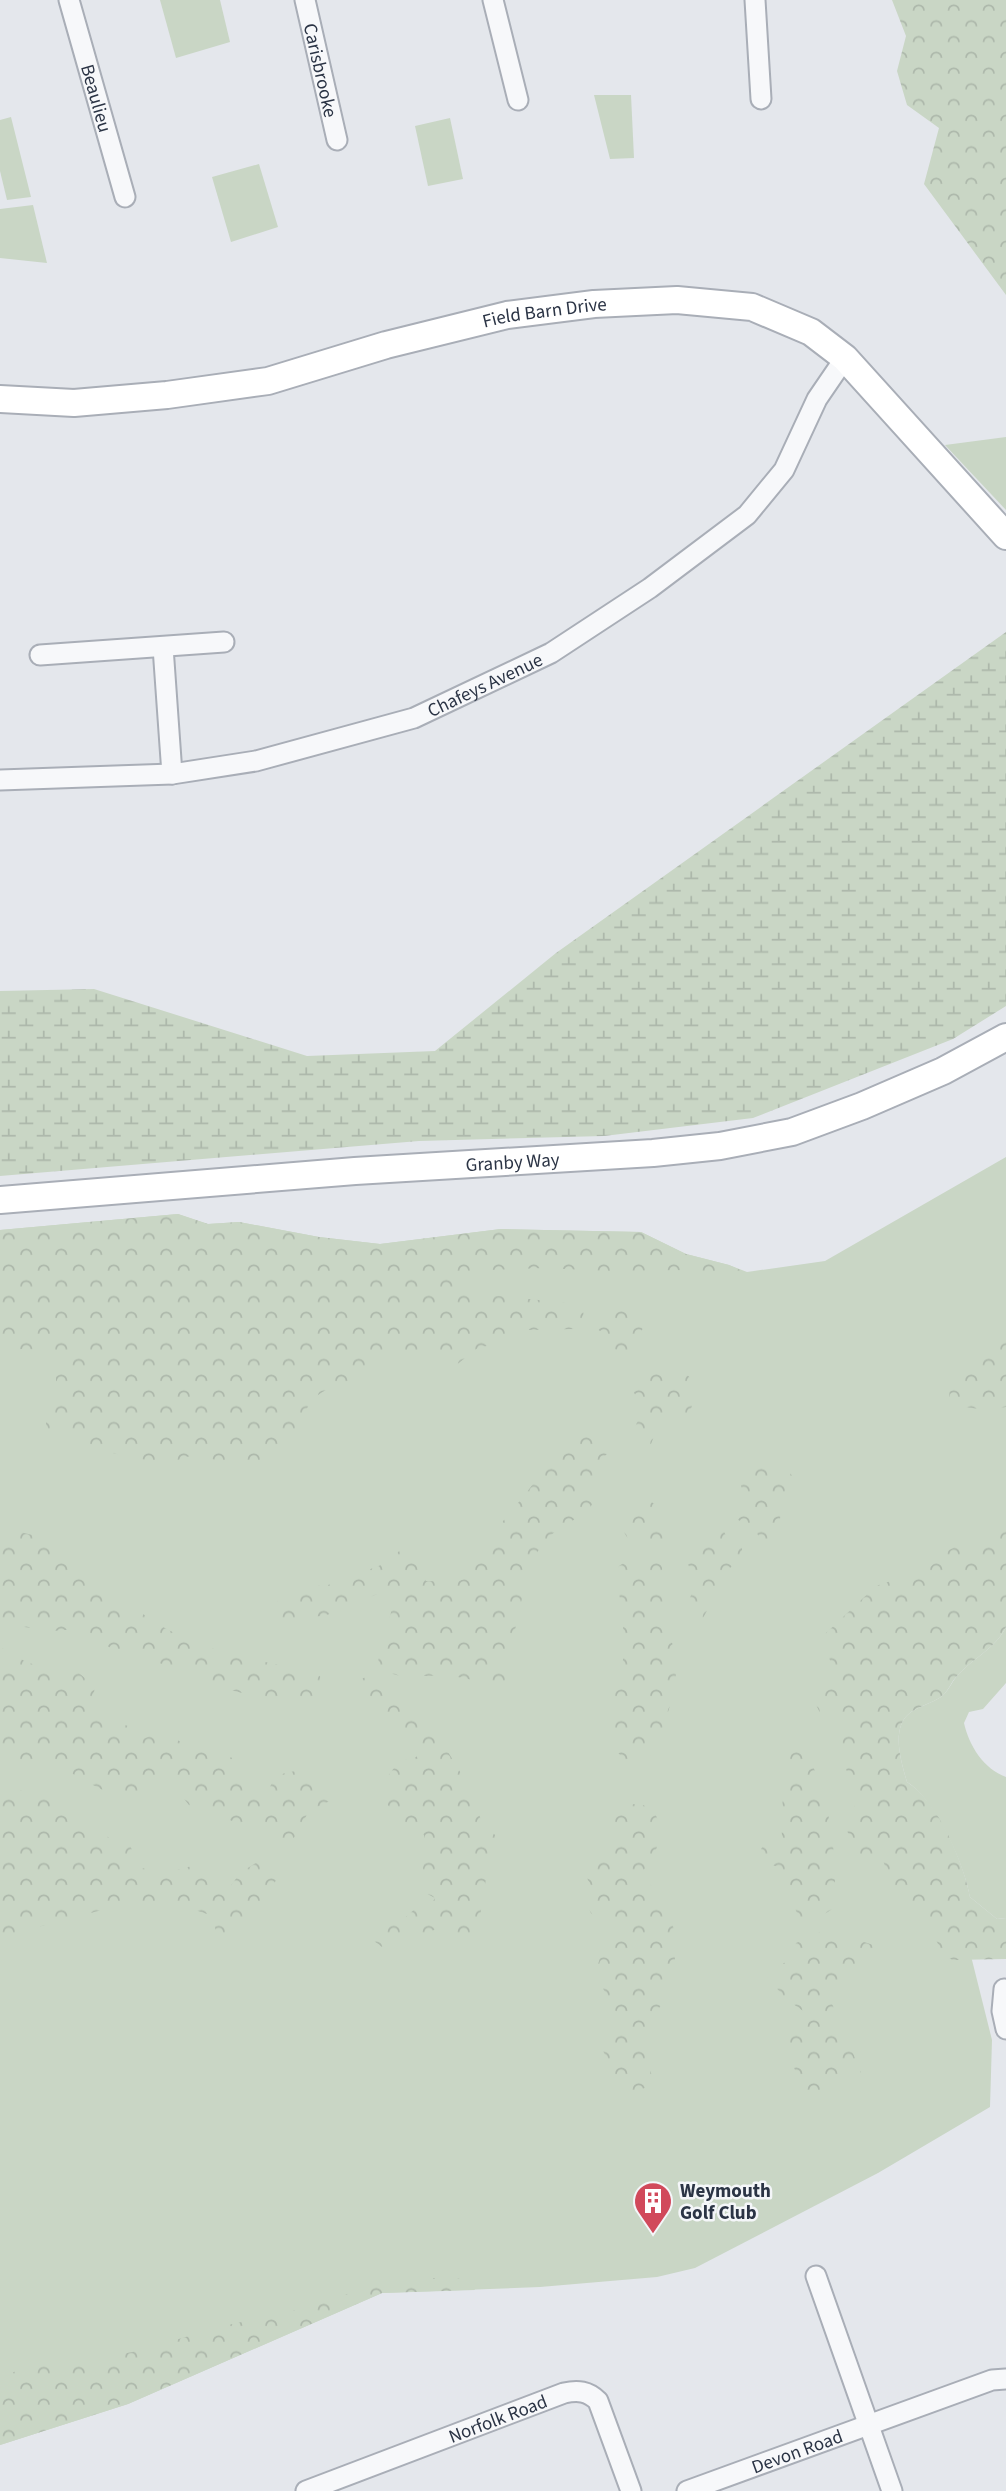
<svg xmlns="http://www.w3.org/2000/svg" width="1006" height="2491" font-family="'Source Sans 3',sans-serif">
	<style>
		.grass { fill: #c9d6c5 }
		.forest { fill: url(#forest-crowns) }
		.wetland { fill: url(#wetland-marsh) }
		.lines { fill: none; stroke-linecap: round; stroke-linejoin: round }
		.street-casing { stroke: #a9aeb7; stroke-width: 23 }
		.secondary-casing { stroke: #a9aeb7; stroke-width: 30 }
		.street { stroke: #f7f8fa; stroke-width: 19 }
		.secondary { stroke: #fff; stroke-width: 26 }
		.labels { text-anchor: middle; stroke-width: 5; stroke-linejoin: round; paint-order: stroke }
		.street-label { font-size: 19px; fill: #2b3445; stroke: #f4f6f9 }
		.poi-label { font-size: 19px; font-weight: bold; fill: #2b3445; stroke: #f4f6f9; text-anchor: start }
	</style>
	<defs>
		<pattern id="forest-crowns" width="20" height="18" patternUnits="userSpaceOnUse" patternTransform="scale(1.75)"><rect width="20" height="18" fill="#c9d6c5"/><path d="M2 6a3 3 0 1 1 6 0M12 15a3 3 0 1 1 6 0" fill="none" stroke="#adb8ab"/></pattern>
		<pattern id="wetland-marsh" width="20" height="14" patternUnits="userSpaceOnUse" patternTransform="scale(1.75)"><rect width="20" height="14" fill="#c9d6c5"/><path d="M1 5h8M5 5V1M11 12h8M15 12V8" fill="none" stroke="#adb8ab"/></pattern>
	</defs>
	<rect width="100%" height="100%" fill="#e4e7ec"/>
	<g class="grass">
		<polygon points="160,0 220,0 230,42 176,58"/>
		<polygon points="631,95 634,158 610,159 594,95"/>
		<polygon points="11,117 31,197 7,200 0,171 0,120"/>
		<polygon points="450,118 463,179 428,186 415,126"/>
		<polygon points="259,164 278,227 231,242 212,177"/>
		<polygon points="33,205 47,263 0,258 0,209"/>
		<polygon points="1006,437 1006,510 945,445"/>
		<polygon points="1006,1157 1006,1612 875,1729 960,1912 992,2040 990,2107 878,2173 695,2268 657,2277 540,2287 382,2293 128,2404 0,2445 0,1230 178,1214 208,1224 239,1222 319,1237 380,1244 501,1229 641,1232 686,1254 729,1265 747,1272 825,1261"/>
		<path d="M1006 1627V1683L983 1709 969 1712 964 1723C969 1746 984 1769 1006 1777V1918L997 1919 970 1897C965 1865 935 1799 907 1782 901 1761 890 1727 911 1712 920 1706 932 1703 941 1697 948 1692 951 1683 957 1676 973 1658 995 1649 1006 1627Z"/>
	</g>
	<g class="forest">
		<polygon points="892,0 1006,0 1006,295 924,184 939,128 907,105 897,71 906,36"/>
		<path d="M178 1214 208 1224 239 1222 319 1237 380 1244 501 1229 641 1232 686 1254 729 1265 747 1273 741 1280 708 1271 690 1270 607 1271 545 1268 463 1271 460 1289 463 1292 576 1304 583 1309 584 1322 575 1329 527 1330 503 1344 479 1347 455 1366 448 1369C441 1366 440 1362 435 1358 423 1349 401 1350 387 1351L368 1367 359 1383C345 1386 331 1385 318 1395 299 1410 293 1452 270 1460 262 1462 251 1465 243 1466 215 1468 204 1442 170 1465L93 1449 83 1433 64 1432 52 1435 46 1432V1423L56 1387V1359L47 1350 23 1349 0 1351V1230Z"/>
		<path d="M623 1309 634 1316 643 1327 637 1346 629 1352 613 1349C612 1337 606 1334 595 1328L591 1320 596 1314Z"/>
		<polygon points="1006,1340 1006,1407 986,1410 951,1405 949,1397 950,1389"/>
		<path d="M654 1368C661 1369 671 1368 678 1370 704 1379 696 1407 682 1422L670 1418 656 1431 651 1444 643 1452 636 1446 635 1428 641 1411 640 1403 629 1384 630 1374 634 1371Z"/>
		<path d="M594 1434 606 1437 608 1453C583 1475 604 1487 591 1506 584 1517 559 1526 548 1538 527 1560 525 1588 518 1617 513 1638 509 1658 507 1680L498 1687C482 1683 465 1677 448 1676 425 1673 394 1684 378 1664 379 1657 379 1648 381 1641 386 1624 399 1606 387 1590L327 1615 281 1622 276 1608 280 1592 295 1588 328 1585 389 1562 400 1550H413L420 1561 426 1581 456 1582 470 1577C485 1536 505 1521 530 1488 541 1473 549 1458 564 1446 572 1440 584 1437 594 1434Z"/>
		<path d="M750 1460C769 1462 791 1465 797 1485L792 1492 782 1497 780 1519 775 1525 776 1534 770 1541 759 1538 756 1530 733 1517C739 1492 748 1500 736 1471L739 1463Z"/>
		<path d="M640 1501C671 1502 659 1517 666 1538 658 1550 635 1548 627 1537 623 1532 622 1526 620 1521L625 1512Z"/>
		<path d="M713 1525 724 1531 728 1541H735L742 1545V1556L718 1580 714 1598 703 1618 693 1617 687 1609 694 1584 687 1560C690 1552 695 1552 699 1546 706 1537 703 1533 713 1525Z"/>
		<polygon points="5,1528 36,1536 68,1562 91,1586 132,1607 168,1630 233,1657 271,1663 320,1676 322,1697 311,1704 253,1696 216,1686 192,1672 118,1652 77,1629 53,1631 3,1624 0,1619 0,1529"/>
		<path d="M1006 1530V1627C995 1649 973 1658 957 1676 951 1682 948 1692 941 1697 932 1703 920 1706 911 1712 890 1727 901 1761 907 1782 937 1800 964 1863 970 1897L997 1919 1006 1918V1959L953 1960 941 1955C938 1932 922 1930 910 1912 898 1895 889 1878 882 1858L879 1855H860L847 1831 856 1802 847 1774 840 1724 834 1719 826 1721C820 1715 817 1706 813 1698L814 1687 831 1678C835 1660 822 1650 825 1634L876 1586 929 1568 949 1550 967 1541 984 1539Z"/>
		<path d="M634 1556 660 1559C664 1569 663 1595 665 1607 667 1628 676 1650 676 1671 676 1695 658 1749 643 1767 633 1768 627 1764 621 1756 593 1725 624 1684 624 1648 624 1623 620 1598 616 1573L619 1566Z"/>
		<path d="M0 1647 28 1663 79 1673 95 1687 93 1697 96 1715 128 1726 134 1736 143 1739 161 1731C176 1740 192 1748 209 1752 222 1754 230 1756 242 1763V1788L254 1799 263 1800C267 1793 270 1785 275 1779 290 1764 320 1774 334 1785L336 1798 309 1811 290 1845 283 1849 270 1835 189 1805 175 1788 164 1780 151 1783C126 1818 86 1775 58 1768 48 1766 36 1768 25 1766 17 1764 8 1759 0 1755Z"/>
		<path d="M368 1676 383 1681 397 1698 442 1742 471 1790 481 1820 495 1835 499 1853 487 1872 480 1917 479 1935 467 1946H457L451 1931 441 1926C428 1934 422 1934 409 1938 399 1942 393 1946 382 1947L374 1941 376 1929 385 1924 397 1925 418 1906H430L435 1898 420 1890 425 1854 424 1835 413 1825 393 1828 386 1823 393 1814 383 1796 388 1776 400 1760 414 1758 423 1753 419 1740 358 1702 357 1681Z"/>
		<path d="M794 1745 804 1748C809 1760 816 1771 820 1783 833 1824 837 1866 834 1908L815 1920 799 1917 781 1880 779 1867 764 1863 758 1856 763 1845 774 1844 782 1840C781 1808 783 1775 794 1745Z"/>
		<polygon points="0,1789 24,1791 53,1798 77,1823 99,1823 112,1843 130,1846 142,1868 164,1873 192,1866 205,1871 212,1884 230,1887 240,1873 257,1862 265,1854 277,1856 281,1866 268,1901 230,1941 216,1933 213,1916 198,1911 153,1908 102,1910 38,1927 0,1941"/>
		<path d="M626 1804C631 1804 638 1804 643 1805 665 1814 663 1840 652 1857 647 1867 642 1870 639 1881 658 1886 660 1892 668 1910 680 1937 677 1979 661 2005 656 2014 648 2023 642 2032L653 2082C643 2091 630 2094 618 2090L614 2072 602 2049 616 2012 595 1974 604 1945 624 1925C615 1916 610 1914 598 1919 584 1910 588 1902 592 1888L586 1876 592 1859 602 1856 614 1847C612 1825 609 1820 626 1804Z"/>
		<path d="M825 1930C846 1938 866 1941 886 1950L830 1999 861 2072 808 2105 789 2054 787 2041 796 2030 810 2020 806 2013 786 1999 767 1977 774 1967 789 1961 796 1943Z"/>
		<path d="M432 2278C447 2279 468 2274 475 2290L382 2293 128 2404 0 2445V2378L30 2365 92 2360 142 2350 219 2327 317 2305 363 2288Z"/>
	</g>
	<polygon class="wetland" points="1006,632 1006,1006 953,1039 753,1118 604,1136 419,1141 0,1176 0,991 94,989 307,1056 435,1051 556,953"/>
	<g class="lines">
		<defs>
			<g id="street">
				<path id="s1" d="M69 0 125 197"/>
				<path id="s2" d="M305 0 337 140"/>
				<polyline points="493,0 518,100"/>
				<polyline points="755,0 761,99"/>
				<polyline points="163,647 172,774"/>
				<polyline points="40,655 224,642"/>
				<path id="s3" d="M0 780 172 774 256 761 414 718 551 653 650 588 747 515 784 470 817 399 845 358"/>
				<polyline points="1004,1989 1002,2011 1006,2029"/>
				<polyline points="816,2276 892,2491"/>
				<path id="s4" d="M306 2491 564 2393C578 2390 588 2391 598 2401L631 2491"/>
				<path id="s5" d="M687 2491 992 2380 1006 2379"/>
			</g>
			<g id="secondary">
				<path id="s6" d="M0 399 74 403 167 395 268 381 386 345 507 315 594 304 677 300 752 307 811 332 845 358 1006 536"/>
				<path id="s7" d="M0 1200 355 1171 653 1153 720 1146 792 1132 862 1106 943 1071 1006 1037"/>
			</g>
		</defs>
		<use href="#street" class="street-casing"/>
		<use href="#secondary" class="secondary-casing"/>
		<use href="#street" class="street"/>
		<use href="#secondary" class="secondary"/>
	</g>
	<defs>
		<symbol id="building-pin" viewBox="-11 -11 22 30"><path d="M0 17L-7.5 6A9.5 9.5 0 1 1 7.5 6Z" fill="#d1495b" stroke="#f4f6f9"/><path d="M-4-6H4V6H1V3H-1V6H-4ZM-2.5-4.3h1.7v1.8h-1.7ZM.8-4.3h1.7v1.8H.8ZM-2.5-1h1.7V.8h-1.7ZM.8-1h1.7V.8H.8Z" fill="#fff"/></symbol>
	</defs>
	<g fill-rule="evenodd">
		<use href="#building-pin" x="631" y="2179" width="44" height="60"/>
	</g>
	<g class="labels">
		<g class="street-label">
			<text dy="7" stroke="none"><textPath href="#s2" startOffset="72">Carisbrooke</textPath></text>
			<text dy="7" stroke="none"><textPath href="#s1" startOffset="102">Beaulieu</textPath></text>
			<text dy="7" stroke="none"><textPath href="#s6" startOffset="555">Field Barn Drive</textPath></text>
			<text dy="7" stroke="none"><textPath href="#s3" startOffset="499">Chafeys Avenue</textPath></text>
			<text dy="7" stroke="none"><textPath href="#s7" startOffset="514">Granby Way</textPath></text>
			<text dy="7" stroke="none"><textPath href="#s4" startOffset="205">Norfolk Road</textPath></text>
			<text dy="7" stroke="none"><textPath href="#s5" startOffset="117">Devon Road</textPath></text>
		</g>
		<g class="poi-label">
			<text x="680" y="2197">Weymouth<tspan x="680" dy="22">Golf Club</tspan></text>
		</g>
	</g>
</svg>
